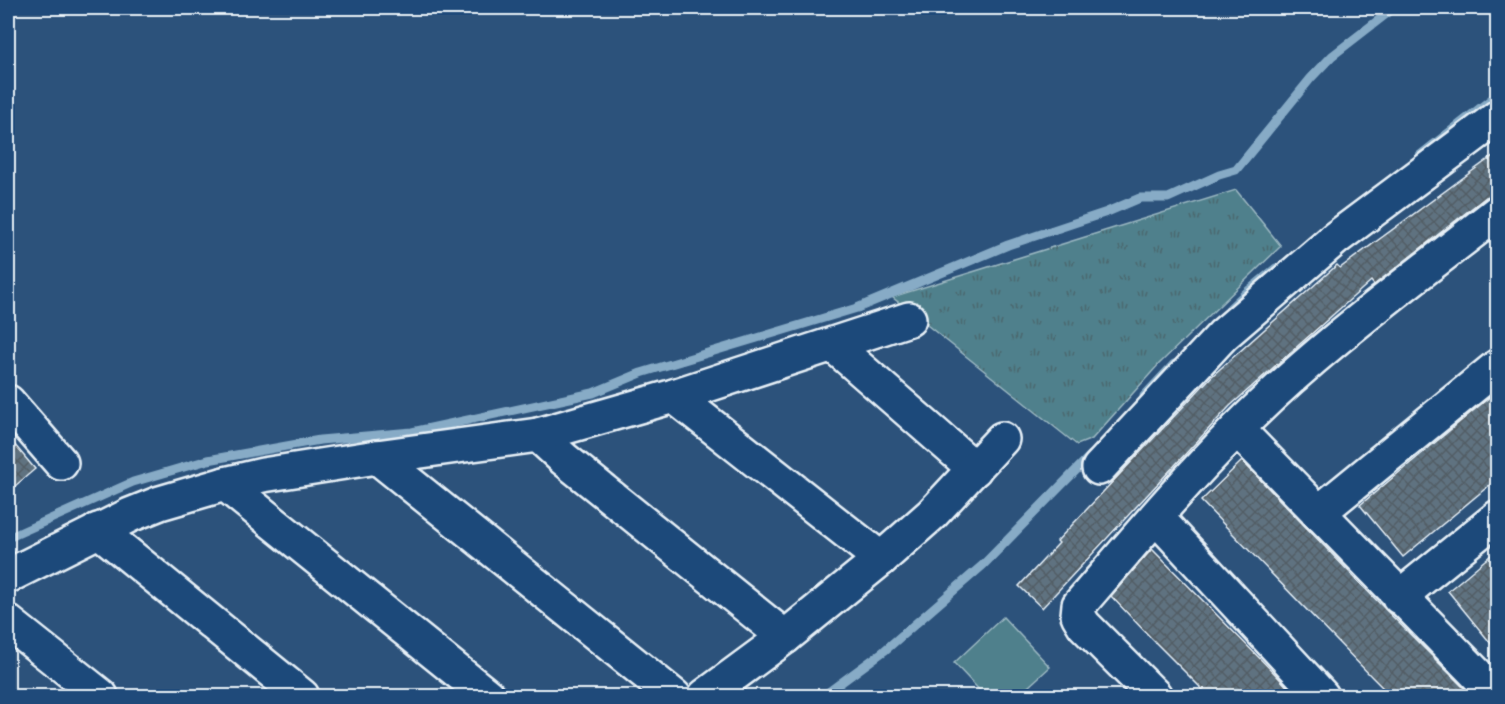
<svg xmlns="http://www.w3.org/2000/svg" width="1505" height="704" font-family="Mali,sans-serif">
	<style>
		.grass { fill: url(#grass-tufts); stroke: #9cb8c2; stroke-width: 1.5 }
		.pitch { fill: #4f808c; stroke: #9cb8c2; stroke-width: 1.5 }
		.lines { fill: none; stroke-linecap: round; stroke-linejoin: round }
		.stream { stroke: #87abc6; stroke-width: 9 }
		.building { fill: url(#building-cross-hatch); stroke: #e8f1f8; stroke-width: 1.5 }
		.minor-casing { stroke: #e8f1f8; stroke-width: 38 }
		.minor { stroke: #1f4a7a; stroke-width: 33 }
	</style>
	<defs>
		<pattern id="grass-tufts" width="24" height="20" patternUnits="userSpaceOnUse" patternTransform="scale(1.5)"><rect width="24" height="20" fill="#4f808c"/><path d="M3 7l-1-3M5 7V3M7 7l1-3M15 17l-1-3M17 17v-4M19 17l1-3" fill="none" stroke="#4b676e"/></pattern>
		<pattern id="building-cross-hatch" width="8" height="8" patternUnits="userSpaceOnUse" patternTransform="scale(1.5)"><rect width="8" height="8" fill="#5f7280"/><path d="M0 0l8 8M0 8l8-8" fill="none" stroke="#525d65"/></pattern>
	</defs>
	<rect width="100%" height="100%" fill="#2c527b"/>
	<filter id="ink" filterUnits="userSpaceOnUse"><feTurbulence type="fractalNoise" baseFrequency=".0167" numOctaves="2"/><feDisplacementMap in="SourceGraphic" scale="12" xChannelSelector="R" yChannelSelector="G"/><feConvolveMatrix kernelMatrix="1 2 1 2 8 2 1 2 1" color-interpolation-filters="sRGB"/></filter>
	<g filter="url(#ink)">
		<polygon class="grass" points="1236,190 1281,246 1159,364 1092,439 1077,445 892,297"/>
		<polygon class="pitch" points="1003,617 1050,667 1018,696 985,696 954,663"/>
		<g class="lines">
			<g class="stream">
				<polyline points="1419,156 1498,94"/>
				<polyline points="1230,308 1248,291 1276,268"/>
				<polyline points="1144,396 1174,364"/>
				<polyline points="8,538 133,482 208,460 320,440 412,432 593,393 641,373 857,308 1008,245 1107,212 1140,198 1168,198 1219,175 1236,170 1311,78 1332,56 1394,8"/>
				<polyline points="823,696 884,651 983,565 1091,455"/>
			</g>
		</g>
		<g class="building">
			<polygon points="1497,153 1497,194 1486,197 1374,285 1371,281 1230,406 1042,608 1019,586 1059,543 1057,541 1212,376 1337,265 1340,268"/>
			<polygon points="1497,391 1497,479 1403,557 1360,505"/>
			<polygon points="8,437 35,469 8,492"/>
			<polygon points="1242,461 1385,609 1472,696 1391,696 1372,677 1201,501"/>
			<polygon points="1152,549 1276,675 1296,696 1209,696 1152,639 1111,596"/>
			<polygon points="1497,550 1497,651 1448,591"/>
		</g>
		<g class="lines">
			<defs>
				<g id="minor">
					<polyline points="833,345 975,469"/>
					<polyline points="674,396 881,559"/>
					<polyline points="8,402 61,463"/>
					<polyline points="1237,429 1498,696"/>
					<polyline points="538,435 564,459 785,637"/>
					<polyline points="377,457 674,696"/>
					<polyline points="1099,468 1223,335 1336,238 1498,117"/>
					<polyline points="225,484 488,696"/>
					<polyline points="1318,513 1498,366"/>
					<polyline points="1156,517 1322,696"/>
					<polyline points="98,530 302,696"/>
					<polyline points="8,576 130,515 160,503 225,484 263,475 377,457 538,435 674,396 909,319"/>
					<polyline points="1399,597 1498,517"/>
					<polyline points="8,622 101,696"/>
					<polyline points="705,696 785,637 881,559 932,514 1002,439"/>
					<path d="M1155 696 1084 625 1078 615 1079 605C1130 546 1181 485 1236 430 1316 349 1409 282 1498 212"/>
				</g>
			</defs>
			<use href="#minor" class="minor-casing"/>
			<use href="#minor" class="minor"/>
		</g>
	</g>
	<rect width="1505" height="704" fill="none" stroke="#1f4a7a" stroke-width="30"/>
	<rect x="15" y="15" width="1475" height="674" fill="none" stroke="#e8f1f8" stroke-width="2" filter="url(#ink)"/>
</svg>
